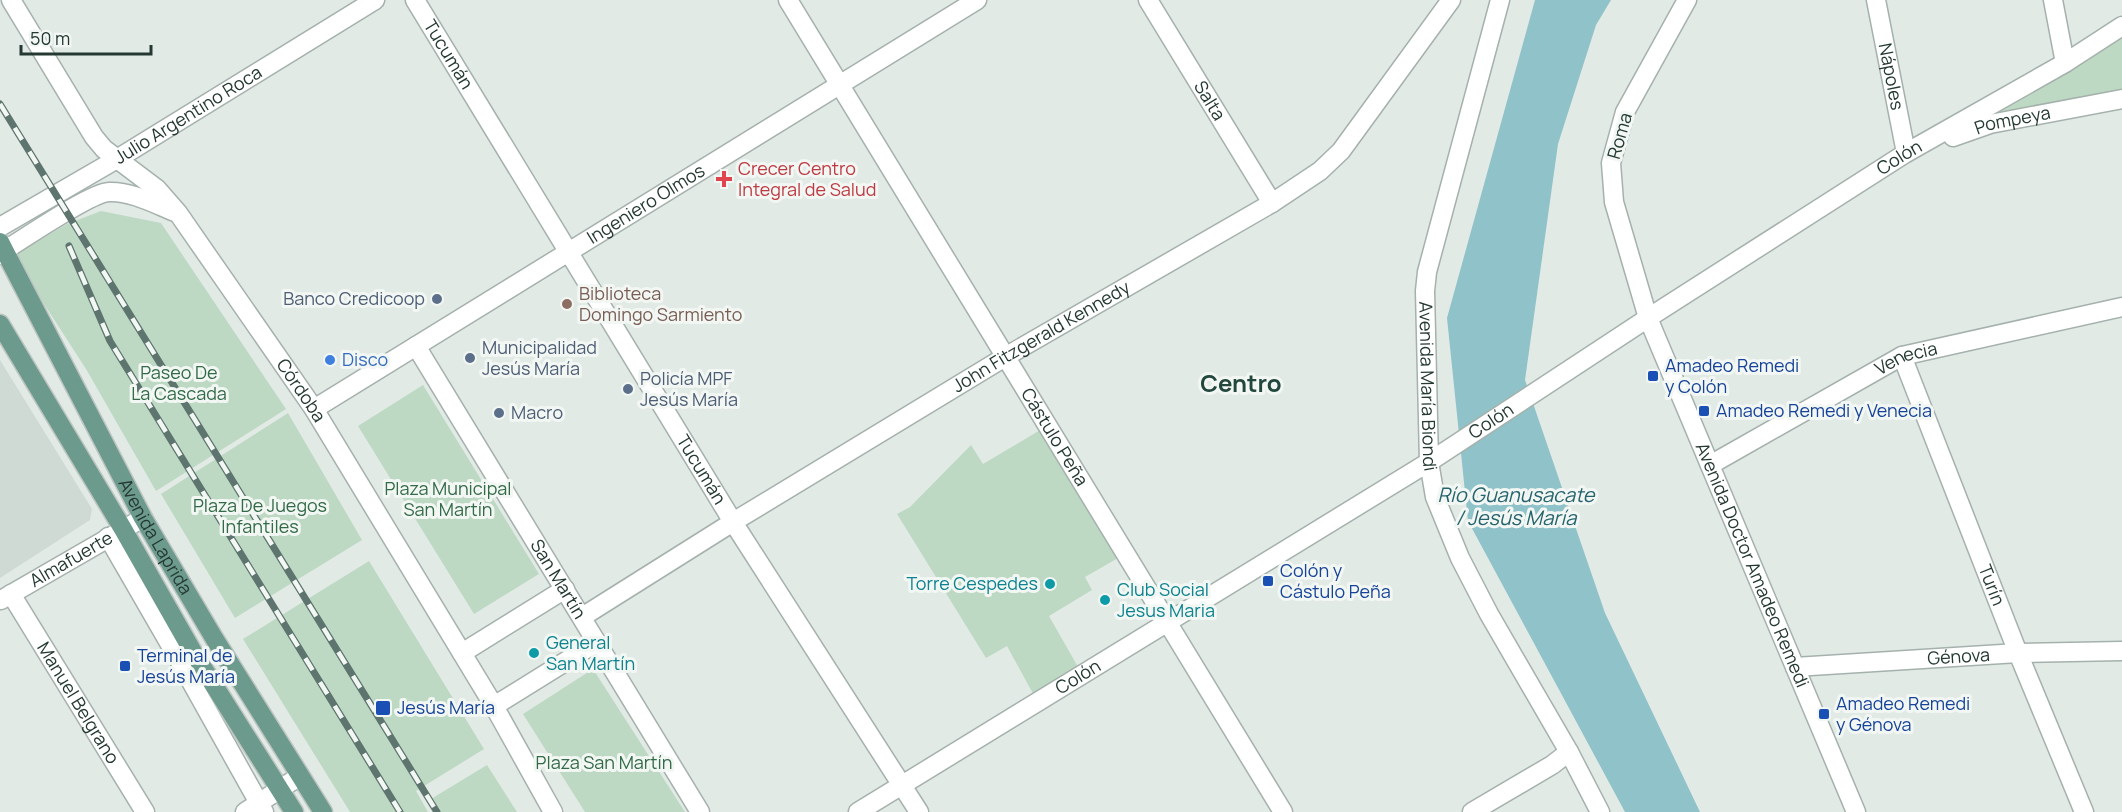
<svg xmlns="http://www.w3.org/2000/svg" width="2122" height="812" font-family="Manrope,sans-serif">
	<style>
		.built { fill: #d0dad5 }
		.green { fill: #bdd9c3 }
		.water { fill: #90c2c9 }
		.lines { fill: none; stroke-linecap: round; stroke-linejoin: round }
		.minor-casing { stroke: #a5b1ac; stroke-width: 21 }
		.major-casing { stroke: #bdc4c2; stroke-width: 21 }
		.minor { stroke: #fff; stroke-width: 18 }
		.major { stroke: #6c9a8c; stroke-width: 18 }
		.rail-casing { stroke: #5e746e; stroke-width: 7 }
		.rail { stroke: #f2f7f4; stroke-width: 4.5; stroke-dasharray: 14; stroke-linecap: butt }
		.health-dot { fill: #e0444e; stroke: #f2f7f4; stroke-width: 2 }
		.service-dot { fill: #5c6f8a; stroke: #f2f7f4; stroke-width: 2 }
		.education-dot { fill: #8d6e63; stroke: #f2f7f4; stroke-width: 2 }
		.shop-dot { fill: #3f7fe0; stroke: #f2f7f4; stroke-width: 2 }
		.transit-dot { fill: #1a4fb4; stroke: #f2f7f4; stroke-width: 2 }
		.culture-dot { fill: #0f9aa8; stroke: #f2f7f4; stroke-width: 2 }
		.labels { text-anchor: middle; stroke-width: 6; stroke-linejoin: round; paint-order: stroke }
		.street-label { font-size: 18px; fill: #243932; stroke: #f2f7f4 }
		.health-label { font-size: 18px; fill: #be3a42; stroke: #f2f7f4; text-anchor: start }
		.education-label { font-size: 18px; fill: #785e54; stroke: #f2f7f4; text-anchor: start }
		.service-label { font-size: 18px; fill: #4e5e75; stroke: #f2f7f4; text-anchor: start }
		.shop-label { font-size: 18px; fill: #366cbe; stroke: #f2f7f4; text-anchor: start }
		.transit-label { font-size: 18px; fill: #164399; stroke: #f2f7f4; text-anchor: start }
		.park-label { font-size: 18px; fill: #336a47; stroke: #f2f7f4 }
		.culture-label { font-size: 18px; fill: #0d838f; stroke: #f2f7f4; text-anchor: start }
		.water-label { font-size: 20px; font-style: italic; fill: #26646d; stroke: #f2f7f4 }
		.district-label { font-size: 24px; font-weight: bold; fill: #22483e; stroke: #f2f7f4 }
	</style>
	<rect width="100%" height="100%" fill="#e2eae6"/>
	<polygon class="built" points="0,360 92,509 90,520 0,578"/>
	<g class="green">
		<polygon points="2122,26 2122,99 1990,124 1906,153"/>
		<polygon points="101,211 161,223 286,409 156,491 86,369 13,256 67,224"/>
		<polygon points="423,385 539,574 474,614 358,426"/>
		<polygon points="288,413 362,540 235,618 161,494"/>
		<polygon points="1047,426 1125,554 1085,577 1092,590 1049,616 1082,674 1037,701 1007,646 986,658 897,514 910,507 971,445 983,464"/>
		<polygon points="369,561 484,749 416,791 428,812 350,812 243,639"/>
		<polygon points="593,669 685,812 585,812 523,714"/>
		<polygon points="487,765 517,812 439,812 431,799"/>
	</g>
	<polygon class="water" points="1535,0 1611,0 1596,25 1558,144 1525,380 1605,613 1700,812 1625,812 1468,521 1447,318"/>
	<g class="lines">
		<defs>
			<g id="minor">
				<path id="s1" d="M11 0 94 137 104 149 157 189 178 213 314 409 494 706 553 812"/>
				<path id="s2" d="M415 0 733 522 919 812"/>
				<path id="s3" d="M788 0 1283 812"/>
				<path id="s4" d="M1148 0 1272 203"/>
				<path id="s5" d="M1500 0 1427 272 1425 291 1429 462 1435 497 1460 558 1489 614 1569 752 1600 812"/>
				<path id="s6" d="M1687 0 1625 112 1611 163 1614 202 1648 318 1856 812"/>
				<path id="s7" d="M1876 0 1906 153"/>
				<polyline points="2053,0 2065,63"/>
				<path id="s8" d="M1953 137 1990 124 2122 99"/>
				<path id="s9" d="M0 227 117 159 375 0"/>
				<path d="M0 255 5 250C25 238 90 193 109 192 131 191 155 204 175 212"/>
				<path id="s10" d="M416 346 700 812"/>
				<path id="s11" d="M1902 356 2018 653 2084 812"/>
				<path id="s12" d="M314 409 977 0"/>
				<path id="s13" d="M1710 465 1902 356 2122 307"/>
				<polyline points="108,537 179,660 264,812"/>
				<path id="s14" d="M11 594 145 812"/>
				<path id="s15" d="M1 600 143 518"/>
				<path id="s16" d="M582 617 733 522 1005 357 1272 203 1320 171 1341 151 1451 0"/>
				<polyline points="462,653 565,589"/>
				<path id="s17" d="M1795 667 2018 653 2122 651"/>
				<polyline points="494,706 597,642"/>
				<polyline points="245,812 300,776"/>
				<path id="s18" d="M858 812 1429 462 1648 318 1906 153 2065 63 2122 26"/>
				<polyline points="1472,812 1552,765 1569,752"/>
			</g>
			<g id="major">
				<path id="s19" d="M0 242 143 518 214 638 323 812"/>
				<polyline points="0,324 123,529 193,652 294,812"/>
			</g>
		</defs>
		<use href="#minor" class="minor-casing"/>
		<use href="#major" class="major-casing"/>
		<use href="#minor" class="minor"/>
		<use href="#major" class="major"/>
		<defs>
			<g id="rail">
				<polyline points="0,104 437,812"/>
				<polyline points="69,246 110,341 400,812"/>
			</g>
		</defs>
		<use href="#rail" class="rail-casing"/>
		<use href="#rail" class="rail"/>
	</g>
	<path class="health-dot" d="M721 170h6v6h6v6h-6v6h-6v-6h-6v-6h6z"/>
	<g class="service-dot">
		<circle cx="437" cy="299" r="6"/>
		<circle cx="470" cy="358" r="6"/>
		<circle cx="628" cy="389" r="6"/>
		<circle cx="499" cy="413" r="6"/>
	</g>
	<circle class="education-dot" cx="567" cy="304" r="6"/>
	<circle class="shop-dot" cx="330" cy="360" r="6"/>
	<g class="transit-dot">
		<rect x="1647" y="370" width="12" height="12" rx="3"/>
		<rect x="1698" y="405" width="12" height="12" rx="3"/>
		<rect x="1262" y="575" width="12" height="12" rx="3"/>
		<rect x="119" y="660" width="12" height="12" rx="3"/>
		<rect x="375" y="700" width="16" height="16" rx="3"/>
		<rect x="1818" y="708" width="12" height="12" rx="3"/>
	</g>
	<g class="culture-dot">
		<circle cx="1050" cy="584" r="6"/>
		<circle cx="1105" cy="600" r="6"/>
		<circle cx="534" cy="653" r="6"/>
	</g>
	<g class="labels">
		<g class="street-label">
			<text dy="6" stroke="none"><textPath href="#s2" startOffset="64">Tucumán</textPath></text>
			<text dy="6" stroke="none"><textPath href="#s7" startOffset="78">Nápoles</textPath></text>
			<text dy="6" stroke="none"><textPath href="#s4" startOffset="118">Salta</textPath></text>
			<text dy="6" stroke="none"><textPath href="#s9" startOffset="219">Julio Argentino Roca</textPath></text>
			<text dy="6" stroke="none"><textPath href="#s8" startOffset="62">Pompeya</textPath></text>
			<text transform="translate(1620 136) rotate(-74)" y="6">Roma</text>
			<text dy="6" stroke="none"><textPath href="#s18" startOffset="1230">Colón</textPath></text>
			<text dy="6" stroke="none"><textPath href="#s12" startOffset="390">Ingeniero Olmos</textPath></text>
			<text dy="6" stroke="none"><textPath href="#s16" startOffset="538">John Fitzgerald Kennedy</textPath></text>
			<text dy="6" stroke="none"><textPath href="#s13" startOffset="224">Venecia</textPath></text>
			<text dy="6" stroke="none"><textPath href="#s5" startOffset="396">Avenida María Biondi</textPath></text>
			<text dy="6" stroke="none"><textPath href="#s1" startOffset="490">Córdoba</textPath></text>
			<text dy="6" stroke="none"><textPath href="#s18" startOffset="744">Colón</textPath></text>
			<text dy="6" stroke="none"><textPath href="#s3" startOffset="512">Cástulo Peña</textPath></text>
			<text dy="6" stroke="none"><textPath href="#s2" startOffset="550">Tucumán</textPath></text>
			<text dy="6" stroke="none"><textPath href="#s19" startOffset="333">Avenida Laprida</textPath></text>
			<text dy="6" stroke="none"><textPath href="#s15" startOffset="81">Almafuerte</textPath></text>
			<text dy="6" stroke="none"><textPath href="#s6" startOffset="609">Avenida Doctor Amadeo Remedi</textPath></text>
			<text dy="6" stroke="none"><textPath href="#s10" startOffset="273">San Martín</textPath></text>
			<text dy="6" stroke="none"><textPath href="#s11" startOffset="246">Turín</textPath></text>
			<text dy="6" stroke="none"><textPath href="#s17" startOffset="164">Génova</textPath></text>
			<text dy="6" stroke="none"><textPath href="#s18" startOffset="258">Colón</textPath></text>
			<text dy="6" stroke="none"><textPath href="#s14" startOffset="128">Manuel Belgrano</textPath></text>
		</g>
		<g class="health-label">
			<text x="738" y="175">Crecer Centro<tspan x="738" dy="21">Integral de Salud</tspan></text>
		</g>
		<g class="education-label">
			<text x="579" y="300">Biblioteca<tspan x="579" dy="21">Domingo Sarmiento</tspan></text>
		</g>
		<g class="service-label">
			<text x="425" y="305" text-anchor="end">Banco Credicoop</text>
			<text x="482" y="354">Municipalidad<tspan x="482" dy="21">Jesús María</tspan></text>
			<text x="640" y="385">Policía MPF<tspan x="640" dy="21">Jesús María</tspan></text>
			<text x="511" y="419">Macro</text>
		</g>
		<g class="shop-label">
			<text x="342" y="366">Disco</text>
		</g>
		<g class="transit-label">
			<text x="1665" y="372">Amadeo Remedi<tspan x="1665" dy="21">y Colón</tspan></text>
			<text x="1716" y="417">Amadeo Remedi y Venecia</text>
			<text x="1280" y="577">Colón y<tspan x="1280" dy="21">Cástulo Peña</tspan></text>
			<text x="137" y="662">Terminal de<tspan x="137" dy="21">Jesús María</tspan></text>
			<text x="1836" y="710">Amadeo Remedi<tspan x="1836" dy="21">y Génova</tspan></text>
			<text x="397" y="714">Jesús María</text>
		</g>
		<g class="park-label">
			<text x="179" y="379">Paseo De<tspan x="179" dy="21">La Cascada</tspan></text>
			<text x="448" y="495">Plaza Municipal<tspan x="448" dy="21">San Martín</tspan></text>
			<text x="260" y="512">Plaza De Juegos<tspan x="260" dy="21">Infantiles</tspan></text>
			<text x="604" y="769">Plaza San Martín</text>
		</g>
		<g class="culture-label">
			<text x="1038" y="590" text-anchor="end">Torre Cespedes</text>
			<text x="1117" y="596">Club Social<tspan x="1117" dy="21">Jesus Maria</tspan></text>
			<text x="546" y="649">General<tspan x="546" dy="21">San Martín</tspan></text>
		</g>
		<g class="water-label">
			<text x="1516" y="502">Río Guanusacate<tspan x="1516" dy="23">/ Jesús María</tspan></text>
		</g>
		<g class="district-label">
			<text x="1241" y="392">Centro</text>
		</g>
	</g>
	<path d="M21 45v9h130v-9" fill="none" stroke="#243932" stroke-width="3"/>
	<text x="30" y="45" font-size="18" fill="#243932" stroke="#f2f7f4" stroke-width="4.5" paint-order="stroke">50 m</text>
</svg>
